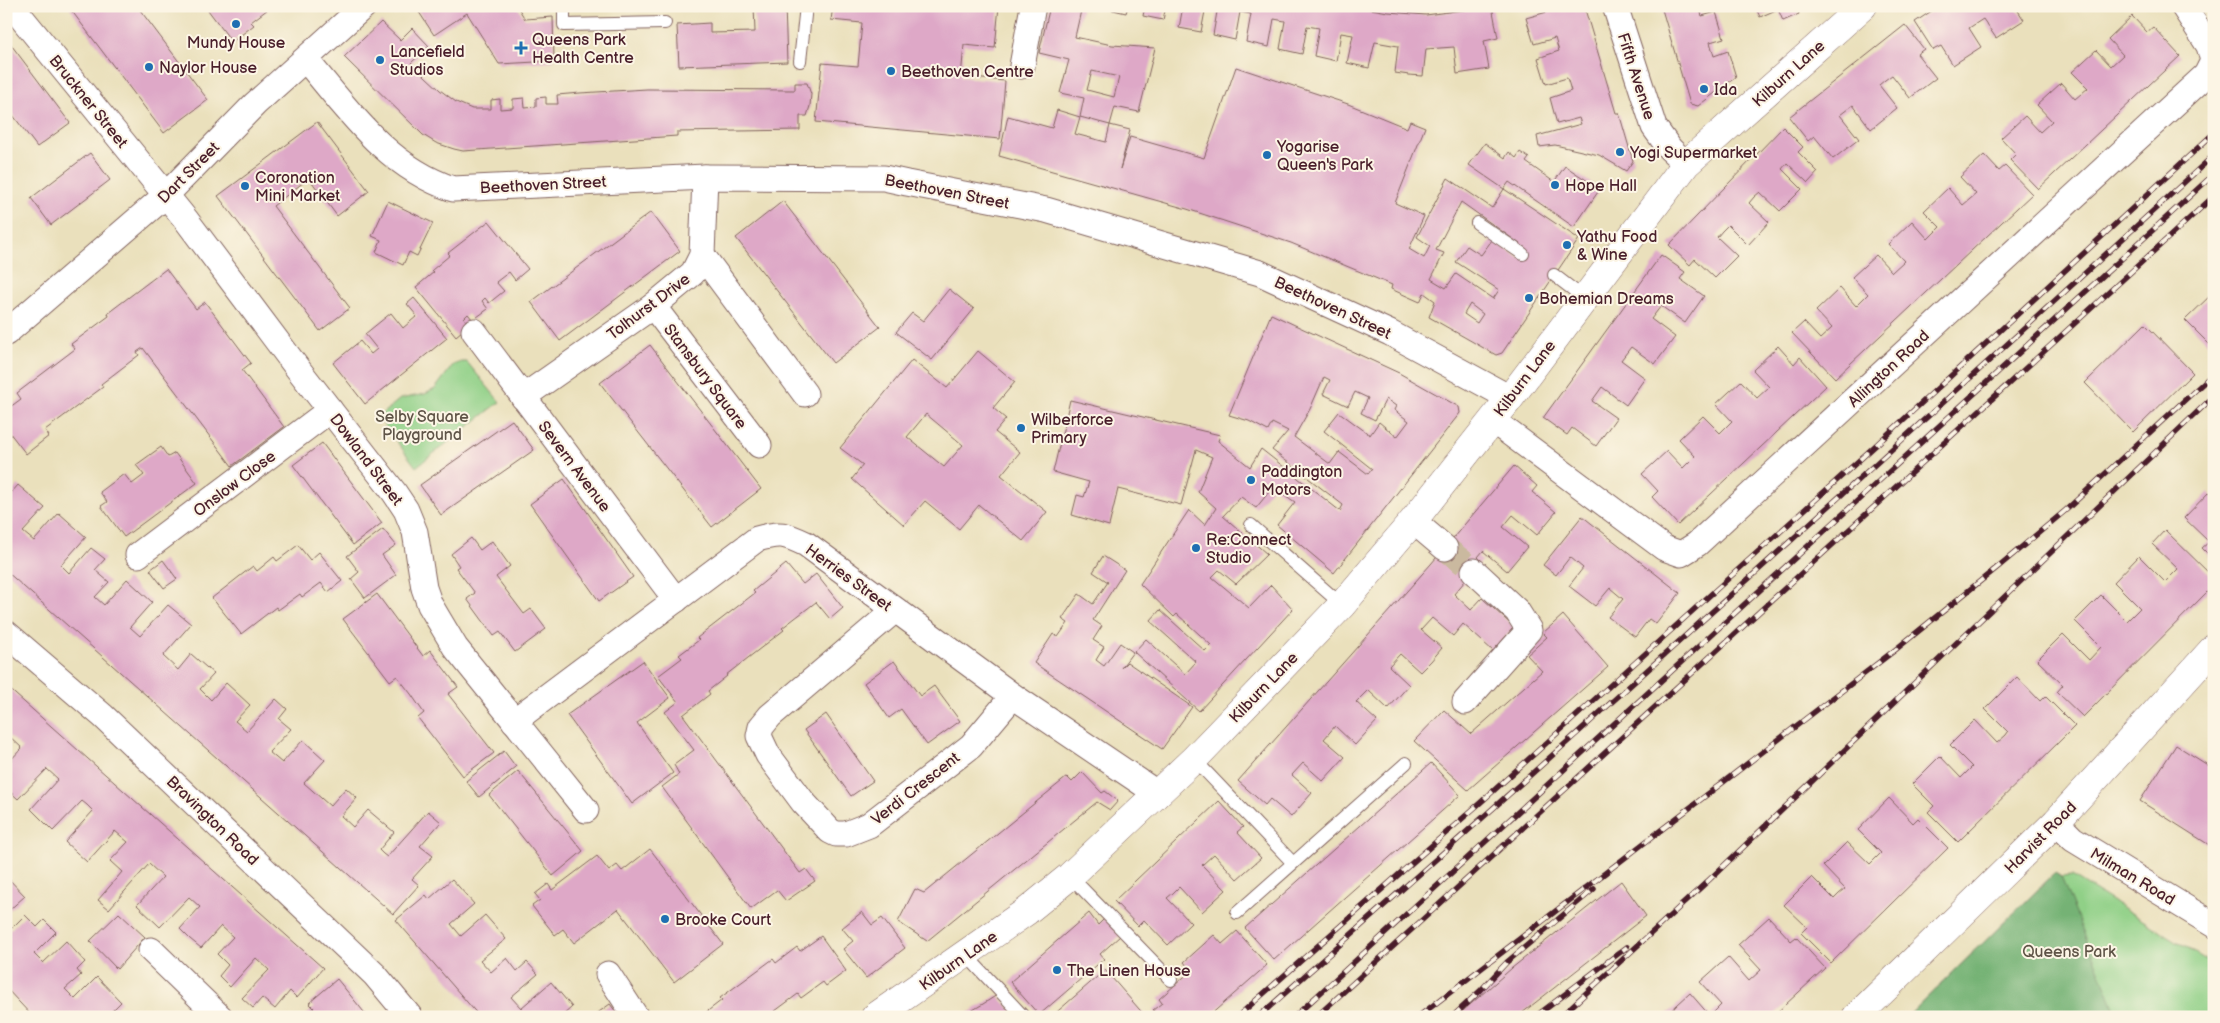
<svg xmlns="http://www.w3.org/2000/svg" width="2220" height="1023" font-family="'Balsamiq Sans',sans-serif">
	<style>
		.green { fill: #90d087; stroke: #6d7859 }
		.forest { fill: #74b274; stroke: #5f6850 }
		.building { fill: #dea8c7; fill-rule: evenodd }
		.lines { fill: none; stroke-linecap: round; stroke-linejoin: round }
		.minor-tunnel { stroke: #cab99f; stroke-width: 25; stroke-dasharray: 25 12; stroke-linecap: butt }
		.service-casing { stroke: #82635e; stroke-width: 14 }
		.minor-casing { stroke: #82635e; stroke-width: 27 }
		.secondary-casing { stroke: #82635e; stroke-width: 29 }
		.service { stroke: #fff; stroke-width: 12 }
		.minor { stroke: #fff; stroke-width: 25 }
		.secondary { stroke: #fff; stroke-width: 28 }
		.rail-casing { stroke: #4a1f2b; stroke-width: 5.5 }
		.rail { stroke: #fcf5e5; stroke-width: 4; stroke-dasharray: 11; stroke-linecap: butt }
		.poi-dot { fill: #1f6fb2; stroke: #fcf5e5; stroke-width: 2 }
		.labels { text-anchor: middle; stroke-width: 4; stroke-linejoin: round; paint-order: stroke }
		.poi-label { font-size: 16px; fill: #4a1f2b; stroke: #fcf5e5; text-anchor: start }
		.street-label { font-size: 16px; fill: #4a1f2b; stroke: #fcf5e5 }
		.park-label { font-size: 16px; fill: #5f5447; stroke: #fcf5e5 }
	</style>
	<rect width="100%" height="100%" fill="#fcf5e5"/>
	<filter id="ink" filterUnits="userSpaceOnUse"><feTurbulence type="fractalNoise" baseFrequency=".02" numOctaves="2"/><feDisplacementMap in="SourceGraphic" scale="10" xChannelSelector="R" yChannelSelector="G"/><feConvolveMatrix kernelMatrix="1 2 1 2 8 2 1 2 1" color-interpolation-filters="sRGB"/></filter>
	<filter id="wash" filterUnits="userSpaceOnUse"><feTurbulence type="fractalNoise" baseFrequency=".0096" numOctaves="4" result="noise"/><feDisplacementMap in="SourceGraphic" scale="20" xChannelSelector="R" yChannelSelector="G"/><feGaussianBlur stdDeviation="1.12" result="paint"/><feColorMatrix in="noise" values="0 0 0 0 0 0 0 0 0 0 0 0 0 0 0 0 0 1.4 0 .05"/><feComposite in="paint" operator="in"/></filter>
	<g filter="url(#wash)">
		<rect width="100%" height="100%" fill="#eae0bc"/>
		<g class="green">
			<polygon points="461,362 467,362 500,402 416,467 378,417 400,399 425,394 435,389 453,365"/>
			<polygon points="2055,873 2061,877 2072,876 2214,965 2214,1017 1907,1017"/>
		</g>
		<polygon class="forest" points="2055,873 2061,877 2118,1017 1907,1017"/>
		<g id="blocks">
			<g class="building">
				<polygon points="68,6 137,6 208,100 164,133"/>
				<polygon points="212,6 272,6 251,22 254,25 232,42 208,10"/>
				<polygon points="415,6 517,6 525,19 553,17 554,61 499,64 467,13 434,35"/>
				<polygon points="754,6 785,6 787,62 679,66 677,25 710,23 710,33 755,32"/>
				<polygon points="833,6 999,6 995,48 964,45 961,77 1005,81 1000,139 816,122 822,63 858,66 862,23 831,20"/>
				<path d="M1050 6H1082L1075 37 1112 45 1155 48 1139 112 1115 107 1110 125 1080 117 1084 98 1060 93 1069 60 1039 53ZM1092 71 1119 77 1114 97 1087 90Z"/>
				<polygon points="1110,6 1128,6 1126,13 1109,9"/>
				<polygon points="1145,6 1166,6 1163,20 1143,16"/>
				<polygon points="1183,6 1206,6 1201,32 1179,28"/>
				<polygon points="1218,6 1354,6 1388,12 1426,15 1492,6 1498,38 1484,41 1489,69 1457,74 1454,47 1426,49 1423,76 1409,75 1395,73 1398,46 1375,42 1369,68 1347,63 1353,35 1341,33 1336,61 1314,56 1319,28 1307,26 1302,54 1280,49 1285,21 1274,19 1269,47 1246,42 1251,14 1240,12 1235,40 1213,35"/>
				<polygon points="1546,6 1584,6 1616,113 1619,113 1633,161 1626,171 1599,155 1555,145 1539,147 1537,136 1581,124 1579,118 1557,124 1550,98 1571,91 1569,84 1567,78 1546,84 1538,58 1559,51 1557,45 1555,38 1534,44 1526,18 1547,12"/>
				<polygon points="1661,6 1699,6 1702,16 1716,12 1724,38 1710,42 1714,56 1728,51 1736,77 1698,106 1690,104"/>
				<polygon points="1755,6 1796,6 1799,14 1783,21 1778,9 1760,17"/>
				<polygon points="1939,6 2015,6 2024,20 1996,38 1983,19 1969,28 1981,47 1953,65 1941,46 1933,50 1915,22"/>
				<polygon points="2132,16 2147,32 2153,27 2180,56 2038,189 2010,160 2016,154 2001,138 2025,116 2040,132 2052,121 2037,105 2061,83 2075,99 2088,88 2072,72 2096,50 2111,66 2123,55 2108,39"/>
				<polygon points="381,22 400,40 412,28 429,46 411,63 440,90 456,102 472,109 491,109 491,100 500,99 500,109 513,108 513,99 524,98 525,108 536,107 536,98 546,97 546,104 558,104 557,95 580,93 647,89 795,90 795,83 807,83 811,94 810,106 807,116 800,116 800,130 677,132 677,136 463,151 454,149 436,143 423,135 344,57"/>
				<polygon points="1905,25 1924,49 1917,54 1936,78 1910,98 1892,75 1885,80 1879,85 1897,108 1871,129 1853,105 1840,115 1859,139 1833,159 1814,136 1808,141 1789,117"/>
				<polygon points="6,38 70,123 37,147 6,106"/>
				<path d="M1236 67 1348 104 1407 128 1410 121 1425 127 1395 203 1424 216 1409 249 1424 258 1430 246 1417 237 1448 178 1492 208 1504 189 1579 239 1502 353 1496 355 1429 317 1435 301 1424 293 1420 302 1391 289 1392 285 1291 243 1187 209 999 156 1008 116 1052 128 1057 110 1080 117 1075 134 1106 142 1110 125 1130 130 1120 169 1130 137 1204 158ZM1461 202 1527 249 1521 259 1492 240 1481 255 1467 246 1456 262 1499 290 1493 299 1456 274 1446 288 1431 279 1444 253 1436 250ZM1470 304 1483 314 1477 323 1464 314Z"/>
				<polygon points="317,122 369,191 337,216 309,178 273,206 350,308 320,331 218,196"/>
				<polygon points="1783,127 1803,147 1798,152 1818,172 1808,183 1787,163 1782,169 1802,189 1780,211 1760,192 1754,197 1749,203 1769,222 1748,245 1728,225 1722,231 1717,237 1737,256 1715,278 1695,259 1690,265 1669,245"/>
				<polygon points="1485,143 1505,158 1509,152 1516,158 1520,152 1529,158 1526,162 1554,182 1565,166 1600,189 1574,227 1509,182 1504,189 1469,165"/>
				<polygon points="90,153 110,180 51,225 31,198"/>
				<polygon points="1984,155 1999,171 2005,166 2032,194 1835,378 1792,333 1804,322 1820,339 1832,328 1816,311 1840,288 1856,306 1868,294 1852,277 1876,255 1892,272 1904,261 1888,244 1912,221 1928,239 1940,227 1924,211 1948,188 1963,205 1976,194 1960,177"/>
				<polygon points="388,201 433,223 417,256 409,252 403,265 376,252 381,240 372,236"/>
				<polygon points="783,201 880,327 833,363 736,238"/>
				<polygon points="651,212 680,251 560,341 531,302"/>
				<polygon points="489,221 528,269 515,280 509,272 496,282 504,291 489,303 485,298 482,301 488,309 473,320 468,314 464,318 469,325 456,336 416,287 434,272 432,270 450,255 448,253"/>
				<polygon points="1661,255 1685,272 1680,279 1704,296 1685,323 1661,306 1651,319 1675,337 1655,364 1631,347 1621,360 1645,378 1626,405 1602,387 1592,401 1616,418 1596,446 1572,428 1567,435 1543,418"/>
				<polygon points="166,269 196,309 205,302 247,358 251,363 242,370 284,427 232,466 143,348 137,352 139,355 101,384 103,387 45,430 49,436 26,454 6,428 6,410 21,399 17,393 75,349 71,344 109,316 108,313"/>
				<polygon points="949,289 974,309 932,360 896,332 912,313 923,321"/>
				<polygon points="2214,292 2214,349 2185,320"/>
				<polygon points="414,298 447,338 365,404 333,363 360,341 371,354 377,349 365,334 391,313 403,328 417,316 407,304"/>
				<path d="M1271 314 1399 373 1459 407 1460 413 1334 573 1277 525 1295 502 1273 487 1256 508 1241 497 1223 516 1267 554 1236 584 1219 570 1212 577 1249 608 1271 585 1293 609 1199 711 1134 652 1146 639 1185 674 1196 662 1150 621 1160 610 1205 651 1211 645 1177 614 1174 617 1140 584 1189 510 1205 525 1216 508 1198 492 1212 457 1196 450 1181 505 1118 489 1109 526 1072 515 1077 495 1084 497 1089 482 1053 472 1070 400 1220 435 1218 441 1250 467 1261 449 1340 511 1343 505 1272 450 1288 431 1272 423 1268 431 1249 421 1229 415ZM1324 377 1330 380 1323 394 1348 406 1355 392 1368 398 1361 413 1375 420 1386 399 1396 406 1394 410 1409 421 1397 437 1379 422 1370 435 1339 412 1324 431 1372 469 1368 474 1339 452 1330 464 1294 437 1310 409Z"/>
				<polygon points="2145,324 2193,373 2133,432 2085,383"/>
				<polygon points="650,345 761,489 712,527 600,383"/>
				<polygon points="1778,346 1794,364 1800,357 1826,386 1678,525 1652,497 1658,491 1642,474 1667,451 1683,468 1695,456 1679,439 1703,416 1720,433 1732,421 1716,404 1741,381 1757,398 1769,387 1753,370"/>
				<path d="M978 351 1015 382 993 408 1006 419 995 432 1020 452 1001 475 1047 512 1023 541 979 505 959 529 925 501 904 525 852 479 863 465 840 448 912 360 947 388ZM926 414 963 445 944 467 907 437Z"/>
				<polygon points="512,420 534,450 441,515 420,485"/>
				<polygon points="322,443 382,523 353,545 293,465"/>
				<polygon points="161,447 168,457 175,453 197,483 124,537 101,506 107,502 100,492 124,474 132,484 144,475 136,465"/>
				<polygon points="1514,466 1537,486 1532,492 1556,512 1537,535 1513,515 1503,527 1527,547 1507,571 1483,551 1478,557 1482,561 1454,594 1471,610 1482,598 1514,627 1493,651 1463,624 1453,636 1432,618 1421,630 1442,648 1431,661 1420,672 1400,654 1389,666 1409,685 1388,709 1368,690 1356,702 1377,721 1355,745 1335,726 1324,739 1345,757 1323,781 1303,763 1292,775 1312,793 1291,817 1270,799 1265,805 1238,781 1431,564"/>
				<polygon points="564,479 633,577 599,601 530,504"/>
				<polygon points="18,485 45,508 23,532 34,541 59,513 86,537 61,565 69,573 91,548 105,559 95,570 109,582 95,597 104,605 127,579 152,602 130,627 140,636 168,605 191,624 163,656 178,670 191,654 214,674 200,689 211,700 226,683 250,705 235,721 247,731 276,699 287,709 279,719 291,729 269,752 282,763 303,740 325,760 304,783 330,806 346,788 357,798 341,816 353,827 368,810 394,832 379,850 383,854 387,857 428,811 441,822 420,846 433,856 412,879 419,885 393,914 6,571 6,499"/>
				<polygon points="2209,492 2214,497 2214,560 2202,548 2209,542 2184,518"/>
				<polygon points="1582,516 1680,593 1656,624 1649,619 1635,637 1608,617 1623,599 1610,588 1595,606 1569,586 1583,568 1577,563 1570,557 1556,575 1543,565"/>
				<polygon points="383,529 396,545 382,555 396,575 365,598 351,579 359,572 347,556"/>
				<polygon points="2165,530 2214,578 2214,585 2083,717 2057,692 2063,685 2037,660 2063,634 2089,660 2101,647 2075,621 2101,595 2127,621 2140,608 2114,582 2139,556 2165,582 2178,569 2152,544"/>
				<polygon points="471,538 480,550 492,541 510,566 496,577 524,614 531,609 546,629 515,652 500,632 494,636 467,599 475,593 456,568 459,566 451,554"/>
				<polygon points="298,545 310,560 319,552 342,581 328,592 321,583 302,597 300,594 278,610 276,607 241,634 212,598 253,566 257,571 274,557 277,561"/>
				<polygon points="1103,556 1125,570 1093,620 1102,626 1093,640 1104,647 1096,660 1104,666 1120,643 1133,652 1121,668 1127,662 1192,707 1162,749 1034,663 1053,634 1058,637 1068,623 1062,619 1079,594 1093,604 1108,582 1093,572"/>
				<polygon points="163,560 177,579 164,588 150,570"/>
				<polygon points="786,564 803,584 816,574 843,608 830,619 816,602 782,628 784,630 726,675 727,676 708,691 710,694 683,715 800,873 806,869 815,881 786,901 777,890 751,909 662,787 679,774 674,765 694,750 665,712 678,702 658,676 682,658 679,655 699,640 697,638 755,593 753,591"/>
				<polygon points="377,594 423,656 430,650 458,687 448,694 494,753 463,776 418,718 424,713 411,694 397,676 390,681 343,619"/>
				<polygon points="1563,615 1608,667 1468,790 1414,741 1444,710 1471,734 1542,671 1527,655 1547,637 1543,633"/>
				<polygon points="643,661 670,698 637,723 673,773 632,804 567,715"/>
				<polygon points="894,661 920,696 934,686 960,721 927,745 901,709 889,718 864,683"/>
				<polygon points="2017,677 2040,701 2045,696 2075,726 1958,842 1928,812 1934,806 1912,784 1940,756 1961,778 1972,767 1950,745 1975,720 1997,743 2006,735 2008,732 1985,709"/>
				<polygon points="6,686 323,968 297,998 290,991 275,1009 262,998 253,1008 242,998 269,970 256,958 230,987 219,976 228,965 217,954 233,937 221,926 201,948 190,939 180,929 200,907 189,897 160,927 137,905 163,877 149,864 109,909 98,900 122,872 110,861 128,842 115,831 87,862 65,842 93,811 87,805 82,801 53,831 31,809 58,779 47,769 18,799 6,788 6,765 22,748 9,736 6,739"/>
				<polygon points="826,714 873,781 851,796 804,730"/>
				<polygon points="2176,745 2214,769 2214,848 2140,801"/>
				<polygon points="504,751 516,767 479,797 466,781"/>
				<polygon points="1431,763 1460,795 1274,960 1245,928"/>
				<polygon points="518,771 583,851 553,876 489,795"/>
				<polygon points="1082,772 1102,793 1105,791 1118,801 1110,810 1097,802 927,941 898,922 915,889 924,893 1067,777 1072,782"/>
				<polygon points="1889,798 1913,823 1918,818 1948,848 1831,963 1801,933 1807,927 1784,905 1812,877 1834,899 1839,894 1845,889 1823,866 1847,842 1870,864 1881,853 1858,830"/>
				<polygon points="1219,801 1243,827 1237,832 1261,858 1237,879 1214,854 1202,865 1226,890 1202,912 1179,887 1173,893 1167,898 1191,923 1168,945 1144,920 1138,926 1114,901"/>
				<polygon points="650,849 723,944 674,982 618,909 574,943 563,929 555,935 532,906 540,900 535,894 548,884 552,890 597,856 609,871 617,865 622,871"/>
				<polygon points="6,876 25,896 6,913"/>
				<polygon points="452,879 474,904 451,924 461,936 485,915 506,939 480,960 491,972 507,958 517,971 527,962 538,974 511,997 521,1008 551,982 572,1007 561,1017 480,1017 396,920 426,895 429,899"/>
				<polygon points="1621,881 1646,916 1517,1017 1456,1017 1512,968"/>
				<polygon points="862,912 872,925 882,918 905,948 866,978 843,949 853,941 842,928"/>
				<polygon points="119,913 145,937 117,969 90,941"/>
				<polygon points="1089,913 1098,925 1105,918 1120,936 1100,954 1104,959 1039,1015 1010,982"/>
				<polygon points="25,915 37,927 44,920 56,932 34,954 43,963 66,941 85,962 77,970 81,975 65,989 75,999 97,977 121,1002 106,1017 33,1017 6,988 6,925 11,929"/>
				<polygon points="1769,917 1791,941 1796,937 1825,968 1772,1017 1664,1017 1690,993 1710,1016 1721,1005 1700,982 1728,957 1749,981 1761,970 1738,945"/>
				<polygon points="1237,931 1267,965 1208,1017 1151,1017 1156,1013 1153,1010 1162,1003 1159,999 1191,971 1184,962 1214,935 1222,944"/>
				<polygon points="821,936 846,971 826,986 823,982 801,998 798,994 767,1017 700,1017 722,1000 720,998 773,959 776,963 797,947 800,951"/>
				<polygon points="1105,970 1146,1017 1051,1017"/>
				<polygon points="337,979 368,1017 304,1017 314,1008 309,1003"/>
				<polygon points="997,995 1018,1017 961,1017 983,1004"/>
				<polygon points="610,1004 620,1017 592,1017"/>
			</g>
		</g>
	</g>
	<g filter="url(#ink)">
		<use href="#blocks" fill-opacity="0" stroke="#82635e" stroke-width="1"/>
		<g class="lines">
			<polyline class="minor-tunnel" points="1445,548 1474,571"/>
			<defs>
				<g id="service">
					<polyline points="564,6 564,25 665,23"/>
					<polyline points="800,61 806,6"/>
					<polyline points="1477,223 1523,254"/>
					<polyline points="1554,275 1584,298"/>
					<polyline points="1251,525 1342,605"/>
					<polyline points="1194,759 1293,863"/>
					<polyline points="1070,876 1171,980"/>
					<polyline points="1237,913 1406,763"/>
					<polyline points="966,955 1024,1017"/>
				</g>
				<g id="minor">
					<polyline points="12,6 187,221 298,369 394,492 406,510 415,532 424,588 430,605 455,647 586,810"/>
					<polyline points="1615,6 1654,127 1670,149 1686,164"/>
					<path d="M306 60C349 111 387 167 453 189L705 177 884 178 907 183 1046 210 1260 273 1390 333 1510 398"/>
					<polyline points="1022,66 1033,6"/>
					<polyline points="702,255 805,394"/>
					<polyline points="653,306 759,445"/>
					<polyline points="474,331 676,600"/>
					<polyline points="6,333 166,195 255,104 364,6"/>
					<polyline points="523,397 653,306 693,273 702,255 705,177"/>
					<polyline points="1492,420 1664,548 1681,554 1697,544 2206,75 2213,61 2209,46 2183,6"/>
					<polyline points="1413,521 1445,548"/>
					<polyline points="138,555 330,410"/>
					<polyline points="895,610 770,716 761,727 759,736 768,755 803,802 830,831 836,834 846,834 869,825 971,746 1013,696"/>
					<polyline points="6,633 103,716 375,975 410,1017"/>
					<polyline points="1465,702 1529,630 1517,611 1474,571"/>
					<path d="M514 721 757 539C780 532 785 534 806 544L1013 696 1158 794"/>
					<polyline points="2056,822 2073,839 2214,925"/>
					<polyline points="151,950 220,1017"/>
					<polyline points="608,974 636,1017"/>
				</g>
				<g id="secondary">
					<polyline points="875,1017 1027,911 1070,876 1194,759 1342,605 1413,521 1510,398 1686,164 1863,6"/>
					<polyline points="1856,1017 2056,822 2214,648"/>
				</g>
			</defs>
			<use href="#service" class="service-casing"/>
			<use href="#minor" class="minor-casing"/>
			<use href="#secondary" class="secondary-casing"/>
			<use href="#service" class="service"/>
			<use href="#minor" class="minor"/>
			<use href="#secondary" class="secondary"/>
			<defs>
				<g id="rail">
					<polyline points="1237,1017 1480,803 1876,445 2214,133"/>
					<path d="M1258 1017C1580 733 1898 445 2214 155"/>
					<polyline points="1294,1017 2214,174"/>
					<polyline points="1316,1017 2214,196"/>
					<polyline points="1418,1017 1895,650 1999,566 2066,510 2214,373"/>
					<polyline points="1452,1017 1480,991 1507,962 1594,889"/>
					<polyline points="1535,1017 1627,947"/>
					<polyline points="1560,1017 1710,879 2214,396"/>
				</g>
			</defs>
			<use href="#rail" class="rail-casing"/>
			<use href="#rail" class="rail"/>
		</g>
	</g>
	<g class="poi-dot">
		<circle cx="236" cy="24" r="5"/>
		<path d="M518.5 40.5h5v5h5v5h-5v5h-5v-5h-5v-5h5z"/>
		<circle cx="380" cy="60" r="5"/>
		<circle cx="149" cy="67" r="5"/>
		<circle cx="891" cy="71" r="5"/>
		<circle cx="1704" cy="89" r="5"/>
		<circle cx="1620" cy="152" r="5"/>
		<circle cx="1267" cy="155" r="5"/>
		<circle cx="1555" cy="185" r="5"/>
		<circle cx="245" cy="186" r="5"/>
		<circle cx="1567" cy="245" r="5"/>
		<circle cx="1529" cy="298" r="5"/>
		<circle cx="1021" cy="428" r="5"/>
		<circle cx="1251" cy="480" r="5"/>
		<circle cx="1196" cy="548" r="5"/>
		<circle cx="665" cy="919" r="5"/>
		<circle cx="1057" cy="970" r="5"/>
	</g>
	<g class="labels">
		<g class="poi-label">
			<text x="532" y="45">Queens Park<tspan x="532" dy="18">Health Centre</tspan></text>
			<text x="236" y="48" text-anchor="middle">Mundy House</text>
			<text x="390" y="57">Lancefield<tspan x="390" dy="18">Studios</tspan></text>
			<text x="159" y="73">Naylor House</text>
			<text x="901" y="77">Beethoven Centre</text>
			<text x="1714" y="95">Ida</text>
			<text x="1277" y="152">Yogarise<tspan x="1277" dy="18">Queen's Park</tspan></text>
			<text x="1630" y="158">Yogi Supermarket</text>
			<text x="255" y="183">Coronation<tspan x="255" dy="18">Mini Market</tspan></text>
			<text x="1565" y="191">Hope Hall</text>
			<text x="1577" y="242">Yathu Food<tspan x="1577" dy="18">&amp; Wine</tspan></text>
			<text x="1539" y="304">Bohemian Dreams</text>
			<text x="1031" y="425">Wilberforce<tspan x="1031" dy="18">Primary</tspan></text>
			<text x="1261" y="477">Paddington<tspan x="1261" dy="18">Motors</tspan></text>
			<text x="1206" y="545">Re:Connect<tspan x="1206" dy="18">Studio</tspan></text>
			<text x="675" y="925">Brooke Court</text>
			<text x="1067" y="976">The Linen House</text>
		</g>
		<g class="street-label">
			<text transform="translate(1788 73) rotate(-42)" y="6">Kilburn Lane</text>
			<text transform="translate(1637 76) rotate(72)" y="6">Fifth Avenue</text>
			<text transform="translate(89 101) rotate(51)" y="6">Bruckner Street</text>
			<text transform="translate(188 172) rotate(-45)" y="6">Dart Street</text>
			<text transform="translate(543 184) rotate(-3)" y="6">Beethoven Street</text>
			<text transform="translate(947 191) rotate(11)" y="6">Beethoven Street</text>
			<text transform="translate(648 306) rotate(-37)" y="6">Tolhurst Drive</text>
			<text transform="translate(1333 307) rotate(25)" y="6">Beethoven Street</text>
			<text transform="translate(1888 368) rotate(-43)" y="6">Allington Road</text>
			<text transform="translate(706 376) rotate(53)" y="6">Stansbury Square</text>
			<text transform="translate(1524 378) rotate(-53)" y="6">Kilburn Lane</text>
			<text transform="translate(367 459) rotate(53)" y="6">Dowland Street</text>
			<text transform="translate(575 466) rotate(53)" y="6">Severn Avenue</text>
			<text transform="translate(234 483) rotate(-37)" y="6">Onslow Close</text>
			<text transform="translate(849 577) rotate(36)" y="6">Herries Street</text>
			<text transform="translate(1263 687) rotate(-46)" y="6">Kilburn Lane</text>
			<text transform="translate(915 788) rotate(-38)" y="6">Verdi Crescent</text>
			<text transform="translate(213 820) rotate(44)" y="6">Bravington Road</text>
			<text transform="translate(2040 837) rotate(-45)" y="6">Harvist Road</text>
			<text transform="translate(2133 876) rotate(31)" y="6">Milman Road</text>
			<text transform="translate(958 960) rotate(-35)" y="6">Kilburn Lane</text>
		</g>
		<g class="park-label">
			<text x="422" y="422">Selby Square<tspan x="422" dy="18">Playground</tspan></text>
			<text x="2069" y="957">Queens Park</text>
		</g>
	</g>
	<rect width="2220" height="1023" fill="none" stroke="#fcf5e5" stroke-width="25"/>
</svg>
